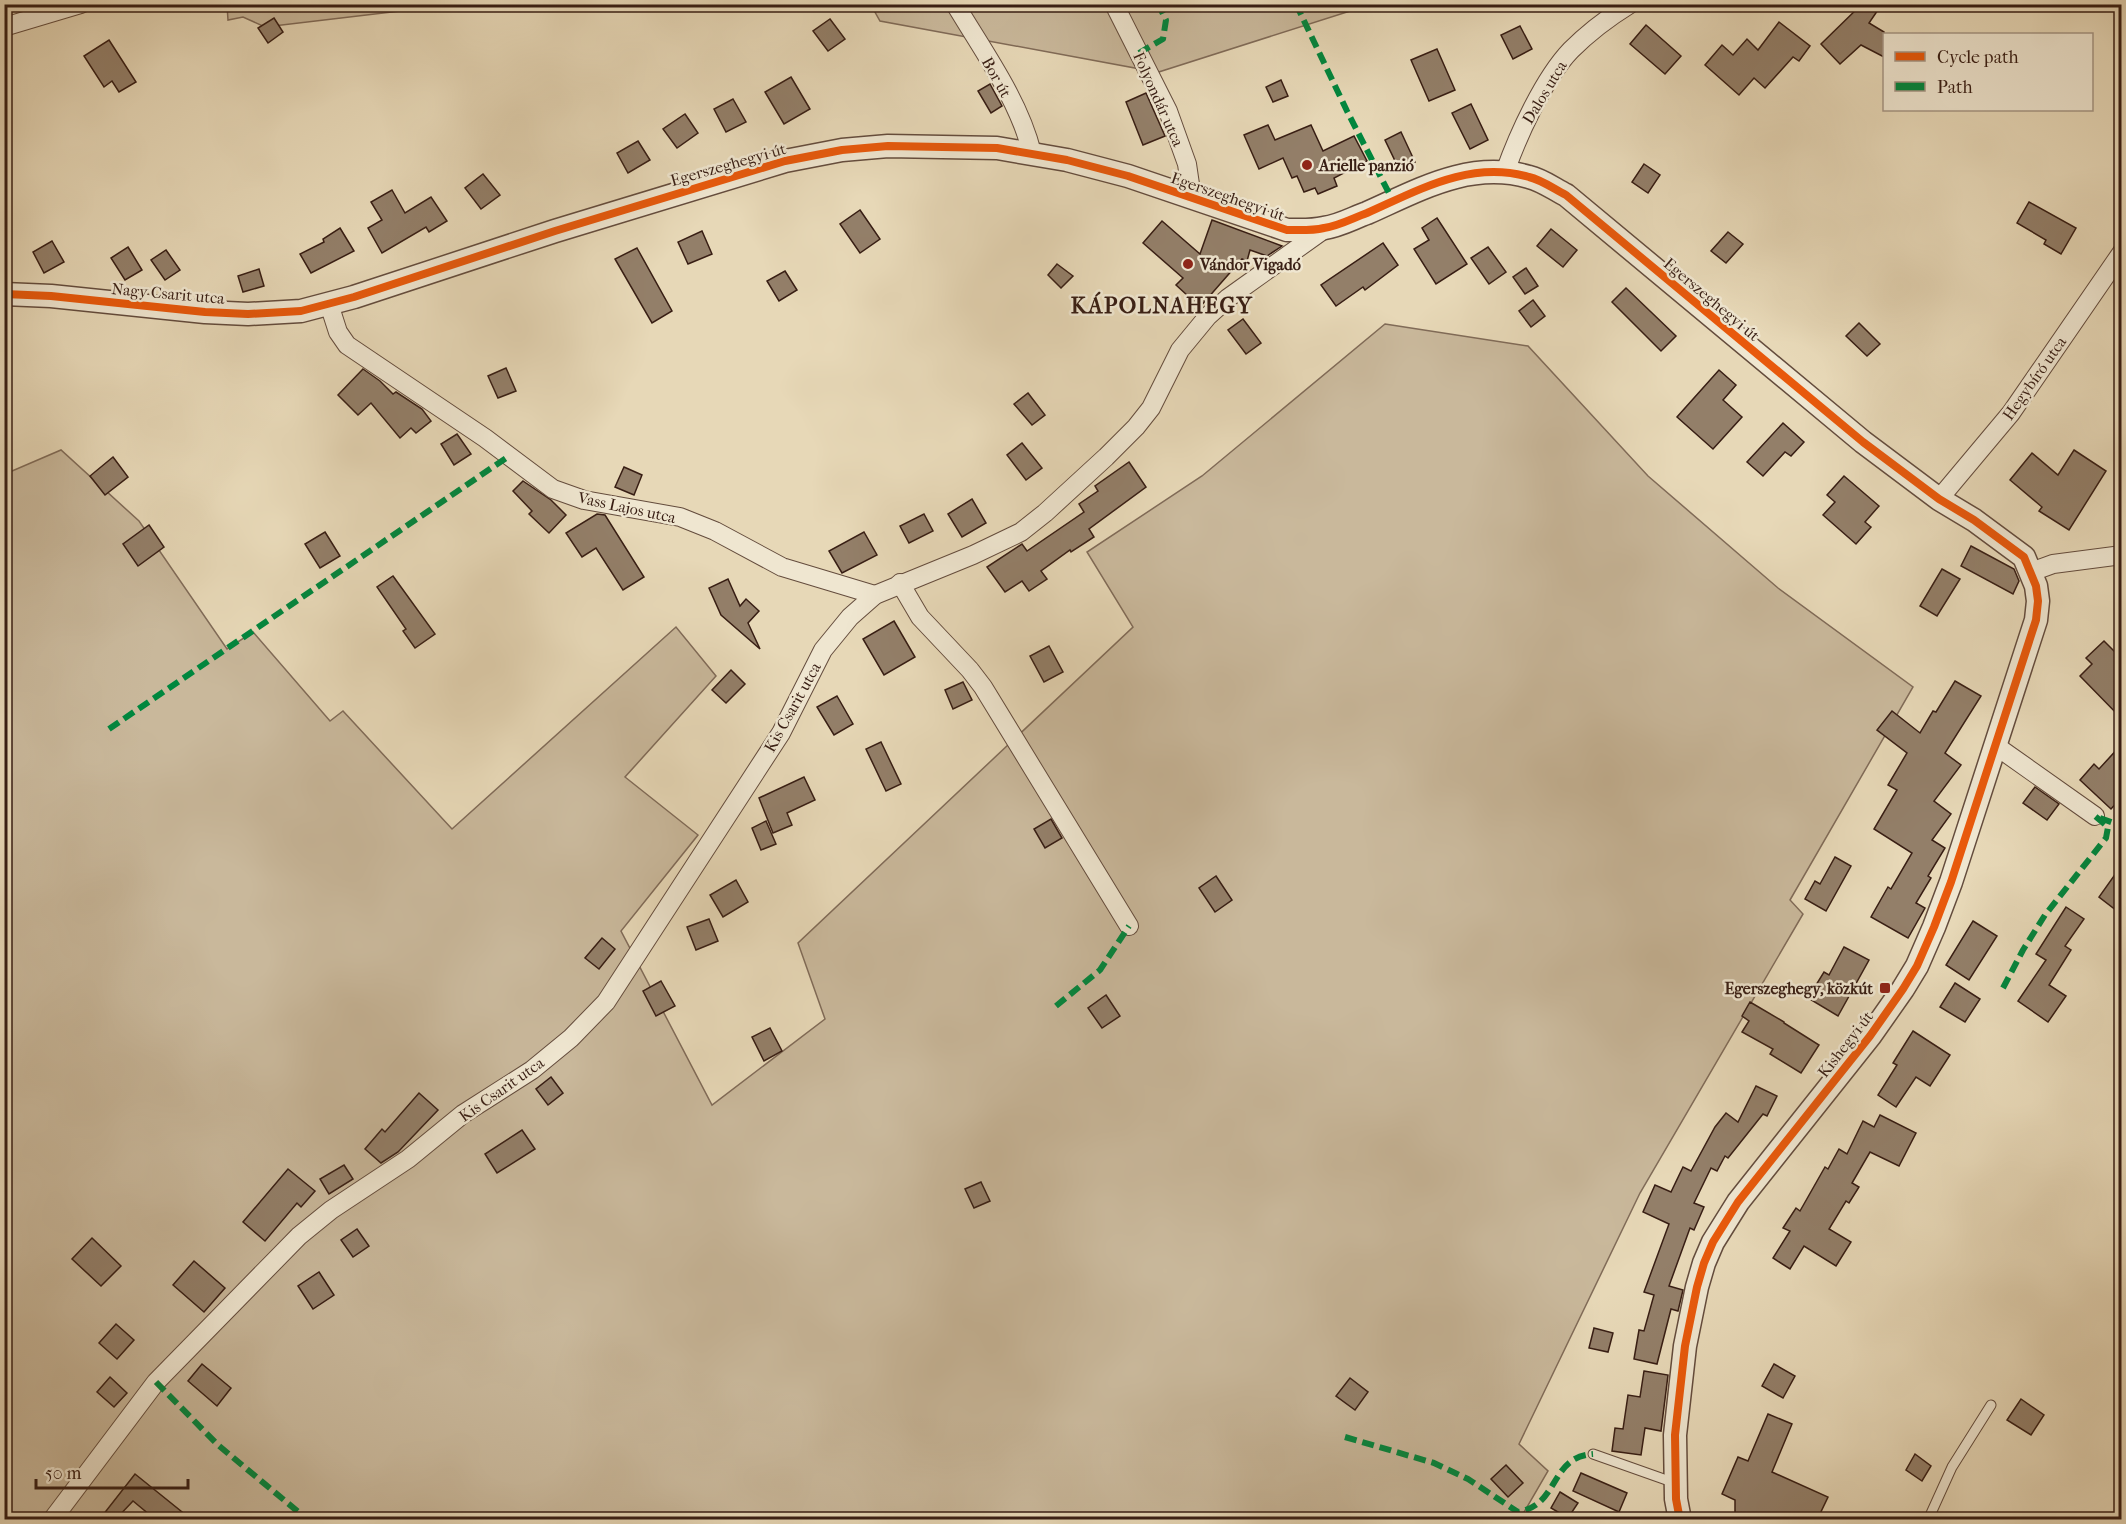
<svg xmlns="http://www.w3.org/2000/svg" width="2126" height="1524" font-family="'IM FELL French Canon',serif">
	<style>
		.green { fill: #c9b89b; stroke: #806b58; stroke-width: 1.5 }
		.building { fill: #937f69; stroke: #381e14; stroke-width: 1.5 }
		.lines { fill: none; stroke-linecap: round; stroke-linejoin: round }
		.service-casing { stroke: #644c3d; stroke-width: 11 }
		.minor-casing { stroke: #644c3d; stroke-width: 20 }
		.tertiary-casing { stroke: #644c3d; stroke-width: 25 }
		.service { stroke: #efe6d0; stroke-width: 9 }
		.minor { stroke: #efe6d0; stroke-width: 18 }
		.tertiary { stroke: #efe6d0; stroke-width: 22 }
		.quiet { stroke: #00873e; stroke-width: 6; stroke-dasharray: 12 6; stroke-linecap: butt }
		.cycleway-casing { stroke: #efe6d0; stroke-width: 11 }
		.cycleway { stroke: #e8590c; stroke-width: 8 }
		.poi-dot { fill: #8f2418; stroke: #efe6d0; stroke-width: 2 }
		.labels { text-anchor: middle; stroke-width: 5; stroke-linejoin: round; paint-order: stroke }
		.street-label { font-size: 16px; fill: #381e14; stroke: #efe6d0 }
		.poi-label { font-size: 16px; font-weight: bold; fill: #381e14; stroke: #efe6d0; text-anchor: start }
		.district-label { font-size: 22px; font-weight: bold; letter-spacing: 1.5px; fill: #381e14; stroke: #efe6d0 }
	</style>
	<rect width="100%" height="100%" fill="#e7d8b7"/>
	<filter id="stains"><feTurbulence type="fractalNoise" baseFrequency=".00333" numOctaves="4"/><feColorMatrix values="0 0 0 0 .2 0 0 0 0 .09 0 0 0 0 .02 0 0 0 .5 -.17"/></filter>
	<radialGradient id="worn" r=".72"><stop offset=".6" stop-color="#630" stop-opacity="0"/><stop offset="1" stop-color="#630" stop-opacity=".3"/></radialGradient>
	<g class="green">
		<polygon points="227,5 451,5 265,27 243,17 228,20"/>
		<polygon points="871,5 1369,5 1143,77 1140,69 880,21"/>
		<polygon points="1385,324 1528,346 1648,476 1778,588 1913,687 1790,900 1803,914 1640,1193 1519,1444 1548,1471 1520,1519 5,1519 5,474 61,450 139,521 227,649 253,632 330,721 343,711 452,829 676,627 716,676 625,777 698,835 621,931 712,1105 825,1019 798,943 1133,627 1087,552 1202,476"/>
	</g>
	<g class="building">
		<polygon points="1862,4 1882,4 1869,23 1884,32 1884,57 1861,45 1840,64 1821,44"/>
		<polygon points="274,18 283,32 268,43 258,28"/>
		<polygon points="830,19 845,39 828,51 813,31"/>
		<polygon points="1779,22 1810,46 1799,61 1793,57 1765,88 1754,78 1739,95 1705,65 1722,45 1733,55 1747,39 1758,50"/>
		<polygon points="1646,25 1681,56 1665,74 1630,44"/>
		<polygon points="1520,26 1532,49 1513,59 1501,35"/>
		<polygon points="109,40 136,82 119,92 112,81 104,87 84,56"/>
		<polygon points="1437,49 1455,90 1429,101 1411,60"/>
		<polygon points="791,77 810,109 784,124 765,92"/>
		<polygon points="1281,80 1288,96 1273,102 1266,87"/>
		<polygon points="990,84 1002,106 991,113 978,91"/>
		<polygon points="1146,93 1165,136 1143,145 1126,102"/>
		<polygon points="733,99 746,122 726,132 714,109"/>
		<polygon points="1471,104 1488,140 1470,149 1452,113"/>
		<polygon points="685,114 698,133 677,148 663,129"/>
		<polygon points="1268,125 1275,140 1311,125 1323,151 1354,136 1367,161 1334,178 1337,186 1318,194 1315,188 1304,192 1297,176 1292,178 1283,158 1259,169 1244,135"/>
		<polygon points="1401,132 1415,162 1399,169 1385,140"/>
		<polygon points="638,141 650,160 628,173 617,153"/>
		<polygon points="1644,164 1660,175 1648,193 1632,182"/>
		<polygon points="483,174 500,195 481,209 465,188"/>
		<polygon points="392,190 405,213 431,197 447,221 429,232 426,227 382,253 368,228 382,220 371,202"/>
		<polygon points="2029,202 2076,228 2061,254 2044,244 2046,240 2017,223"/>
		<polygon points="860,210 880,239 860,253 840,224"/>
		<polygon points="1437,218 1467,264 1436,284 1414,249 1429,240 1422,228"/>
		<polygon points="1212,220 1282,246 1267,256 1250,250 1247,261 1242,259 1200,307 1176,285 1183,278 1143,243 1162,221 1200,254"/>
		<polygon points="340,228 354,251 311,273 300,254 324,242 323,239"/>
		<polygon points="1551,229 1577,250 1563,267 1537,246"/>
		<polygon points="702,231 712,254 688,264 678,242"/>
		<polygon points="1728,232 1743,244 1726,263 1711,251"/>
		<polygon points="52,241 64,262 44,273 33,252"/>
		<polygon points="1383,243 1398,265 1365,290 1363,287 1336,306 1321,285"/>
		<polygon points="128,247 142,270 125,280 111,258"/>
		<polygon points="1488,247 1506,272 1489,284 1471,258"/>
		<polygon points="637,248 672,311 652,323 615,259"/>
		<polygon points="166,250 180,270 165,280 151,260"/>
		<polygon points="1057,264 1073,276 1061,288 1048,275"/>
		<polygon points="1526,268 1538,286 1525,294 1513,277"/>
		<polygon points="259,269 264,286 243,292 238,276"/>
		<polygon points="785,271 797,290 779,301 767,281"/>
		<polygon points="1626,288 1676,336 1661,351 1612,302"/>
		<polygon points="1533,300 1545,316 1531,327 1519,311"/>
		<polygon points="1243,319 1261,343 1246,354 1228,330"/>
		<polygon points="1859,323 1880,344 1867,356 1846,336"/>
		<polygon points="506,368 516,391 498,398 488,376"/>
		<polygon points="363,369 380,381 393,394 396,392 422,409 431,421 416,433 411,428 400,438 371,403 358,415 338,395"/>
		<polygon points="1719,370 1736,385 1723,400 1742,417 1713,449 1677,417"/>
		<polygon points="1028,393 1045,415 1032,425 1014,404"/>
		<polygon points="1783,423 1804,442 1791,456 1785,452 1763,476 1747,462"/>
		<polygon points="457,434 471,454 454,465 441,444"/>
		<polygon points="1022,443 1042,468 1026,480 1007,455"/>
		<polygon points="2074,450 2106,471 2069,530 2039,511 2042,507 2010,480 2032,453 2058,475"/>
		<polygon points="113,457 128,477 105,495 90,476"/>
		<polygon points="1129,462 1146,487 1089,529 1094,537 1071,552 1070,550 1041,571 1047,579 1029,591 1022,581 1005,592 987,567 1022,544 1027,551 1084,512 1079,504 1098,491 1095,486"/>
		<polygon points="624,467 642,475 634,495 615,487"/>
		<polygon points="1844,476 1879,506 1865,522 1871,527 1856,544 1823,515 1835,502 1827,495"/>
		<polygon points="523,481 551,500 566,515 549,533 529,514 532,511 513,491"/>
		<polygon points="972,499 986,523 962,537 948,514"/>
		<polygon points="597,514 605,515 644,577 623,590 596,548 582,557 566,533"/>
		<polygon points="924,514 933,531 909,543 900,526"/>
		<polygon points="149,525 164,547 138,566 123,544"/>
		<polygon points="325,532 340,556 320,568 305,544"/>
		<polygon points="864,532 877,555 842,573 829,551"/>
		<polygon points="1971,546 2014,569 2019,581 2013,594 1961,566"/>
		<polygon points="1942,569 1960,579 1937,616 1920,606"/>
		<polygon points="393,576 435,634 415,648 403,631 406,629 377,587"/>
		<polygon points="728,579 740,606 746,599 759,611 748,623 760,649 721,615 709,588"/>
		<polygon points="894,621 915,657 884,675 863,639"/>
		<polygon points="2104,641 2121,658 2121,718 2080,676 2092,664 2086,658"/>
		<polygon points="1049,646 1063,672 1044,682 1030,656"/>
		<polygon points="731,670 745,684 726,703 712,690"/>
		<polygon points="1955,681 1981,696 1945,753 1961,765 1934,801 1951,814 1932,840 1945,848 1928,876 1931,878 1916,903 1925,908 1908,938 1871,917 1888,887 1891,889 1912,853 1874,829 1897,790 1888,785 1907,753 1877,730 1892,711 1920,733 1933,711 1936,712"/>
		<polygon points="963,682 972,700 953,709 945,690"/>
		<polygon points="837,696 853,724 834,735 817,707"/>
		<polygon points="881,742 901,784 886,791 866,749"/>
		<polygon points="2121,745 2121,798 2111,809 2080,780 2094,764 2099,769"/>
		<polygon points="804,777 815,800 787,813 792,825 773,833 759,798"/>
		<polygon points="2035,787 2059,804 2047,820 2023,803"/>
		<polygon points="1051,819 1062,838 1045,848 1034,829"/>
		<polygon points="766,821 776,844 761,850 752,828"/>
		<polygon points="1835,857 1851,866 1826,911 1805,899 1815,881 1820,884"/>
		<polygon points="2121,866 2121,914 2099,897"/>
		<polygon points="1216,876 1232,900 1215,912 1199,888"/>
		<polygon points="736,880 748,902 723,917 710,895"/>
		<polygon points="2066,907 2084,919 2065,946 2071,950 2049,985 2066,996 2048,1022 2018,1001 2046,960 2036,954"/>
		<polygon points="709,919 718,941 696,950 687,927"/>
		<polygon points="1973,921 1997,936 1969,980 1946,965"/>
		<polygon points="602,938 615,949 599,969 585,958"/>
		<polygon points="1844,947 1869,960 1838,1016 1808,998 1824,972 1829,975"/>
		<polygon points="661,981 675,1006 656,1016 643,991"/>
		<polygon points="1955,983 1980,999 1965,1022 1940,1007"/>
		<polygon points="1106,995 1120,1016 1102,1028 1088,1008"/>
		<polygon points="1750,1002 1784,1022 1784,1023 1819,1045 1801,1073 1770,1054 1773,1049 1742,1032 1749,1021 1742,1016"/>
		<polygon points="770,1028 782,1051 764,1061 752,1037"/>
		<polygon points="1913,1031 1950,1055 1930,1086 1916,1077 1896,1107 1878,1095 1897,1065 1893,1063"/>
		<polygon points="551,1077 563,1093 548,1105 536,1089"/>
		<polygon points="1756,1086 1777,1096 1767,1116 1763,1114 1728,1158 1725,1156 1717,1171 1711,1168 1694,1203 1704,1207 1694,1230 1690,1228 1669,1286 1683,1290 1678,1311 1671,1309 1657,1364 1634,1359 1639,1330 1644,1331 1654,1295 1644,1292 1669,1224 1643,1212 1655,1185 1671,1192 1683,1167 1691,1171 1715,1127 1726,1113 1738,1122"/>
		<polygon points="419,1093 438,1110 398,1152 381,1163 365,1149 382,1129 385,1132"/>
		<polygon points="1880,1115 1916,1133 1899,1166 1870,1152 1852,1183 1859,1187 1849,1203 1846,1201 1829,1229 1851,1242 1836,1266 1804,1246 1790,1269 1773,1258 1790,1231 1783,1228 1796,1208 1800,1211 1825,1167 1828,1169 1839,1149 1847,1154 1863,1121 1874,1127"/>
		<polygon points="522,1130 535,1149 497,1173 485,1154"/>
		<polygon points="344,1165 353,1179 329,1194 320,1179"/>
		<polygon points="288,1169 315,1191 301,1207 297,1203 265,1241 243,1222"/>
		<polygon points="981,1182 990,1201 974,1208 965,1189"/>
		<polygon points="357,1229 369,1246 353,1257 341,1240"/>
		<polygon points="92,1238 121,1266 101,1286 72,1259"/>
		<polygon points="194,1261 225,1288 204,1312 173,1285"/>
		<polygon points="319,1272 334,1295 313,1309 298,1286"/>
		<polygon points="116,1324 134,1340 117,1359 99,1343"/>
		<polygon points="1594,1328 1613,1333 1608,1352 1589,1348"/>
		<polygon points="202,1364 231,1388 217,1406 188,1381"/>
		<polygon points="1774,1364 1795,1376 1783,1398 1762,1386"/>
		<polygon points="1644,1371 1668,1375 1661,1431 1645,1428 1641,1455 1612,1451 1615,1428 1623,1429 1628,1395 1640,1397"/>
		<polygon points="110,1377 127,1393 114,1407 97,1392"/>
		<polygon points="1350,1378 1368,1392 1355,1410 1336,1396"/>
		<polygon points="2021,1399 2044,1415 2031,1435 2007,1420"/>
		<polygon points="1768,1414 1792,1424 1772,1472 1828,1497 1817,1520 1735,1520 1735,1500 1722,1494 1738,1457 1748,1461"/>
		<polygon points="1915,1454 1931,1466 1922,1481 1906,1470"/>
		<polygon points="1506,1465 1523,1483 1508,1497 1491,1479"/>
		<polygon points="1581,1473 1627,1493 1619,1512 1573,1491"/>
		<polygon points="135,1474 192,1520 156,1520 133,1501 115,1520 99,1520"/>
		<polygon points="1560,1492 1578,1503 1568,1518 1551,1508"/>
	</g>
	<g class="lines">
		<defs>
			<g id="service">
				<polyline points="1593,1454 1675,1483"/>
				<polyline points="1928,1520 1952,1467 1991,1405"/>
			</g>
			<g id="minor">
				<path d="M955 4C983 51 1019 100 1032 153"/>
				<polyline points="1114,4 1168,111 1187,164 1192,198"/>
				<polyline points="4,27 81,4"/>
				<path d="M1505 172C1518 135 1544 78 1571 50 1589 32 1609 17 1630 4"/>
				<polyline points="329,304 338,332 347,345 485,438 553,489 584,500 680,517 715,531 782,567 875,595"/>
				<polyline points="1939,499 2011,413 2122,252"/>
				<polyline points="2031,572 2053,564 2122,555"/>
				<polyline points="900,583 920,617 970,670 983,687 1129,926"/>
				<polyline points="1996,746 2095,816"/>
				<polyline points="52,1520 156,1382 299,1236 331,1210 408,1159 463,1114 532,1070 571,1038 606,1002 781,733 823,650 850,617 875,595 973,555 1021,532 1045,513 1106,457 1136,427 1151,408 1180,350 1208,316 1228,298 1326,228"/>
			</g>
			<path id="tertiary" d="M4 294 51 296 205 312 248 314 301 311 354 297 555 231 785 161 842 150 888 146 997 148 1067 160 1128 176 1287 230C1299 230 1311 231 1324 228 1339 226 1353 218 1367 213 1419 190 1470 160 1529 177 1542 180 1554 189 1566 195L1863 442 1939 499 1974 520 2024 557 2036 586 2038 601 2036 620 1951 882 1934 927 1917 966 1903 989 1870 1036 1738 1202 1713 1242 1704 1263 1697 1287 1685 1346 1675 1435 1676 1499 1680 1520"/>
		</defs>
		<use href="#service" class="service-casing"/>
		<use href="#minor" class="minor-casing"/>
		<use href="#tertiary" class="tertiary-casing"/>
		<use href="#service" class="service"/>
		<use href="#minor" class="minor"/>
		<use href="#tertiary" class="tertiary"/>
		<g class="quiet">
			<polyline points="1296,4 1347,111 1393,201"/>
			<polyline points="1139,53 1163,39 1166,20 1158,4"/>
			<polyline points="109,729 509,456"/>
			<polyline points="2100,818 2122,826"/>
			<polyline points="2003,988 2023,950 2045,915 2106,838 2108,827 2095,816"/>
			<polyline points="1056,1006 1100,970 1129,926"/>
			<polyline points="156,1382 218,1445 308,1520"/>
			<path d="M1345 1437 1434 1463 1468 1479 1518 1512C1560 1505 1549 1457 1593 1454"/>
		</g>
		<defs>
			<path id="cycleway" d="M4 294 51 296 205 312 248 314 301 311 354 297 555 231 785 161 842 150 888 146 997 148 1067 160 1128 176 1287 230C1299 230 1311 231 1324 228 1339 226 1353 218 1367 213 1419 190 1470 160 1529 177 1542 180 1554 189 1566 195L1863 442 1939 499 1974 520 2024 557 2036 586 2038 601 2036 620 1951 882 1934 927 1917 966 1903 989 1870 1036 1738 1202 1713 1242 1704 1263 1697 1287 1685 1346 1675 1435 1676 1499 1680 1520"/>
		</defs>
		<use href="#cycleway" class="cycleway-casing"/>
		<use href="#cycleway" class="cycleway"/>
	</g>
	<g class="poi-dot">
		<circle cx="1307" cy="165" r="6"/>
		<circle cx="1188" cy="264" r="6"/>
		<rect x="1879" y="982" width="12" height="12" rx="3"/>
	</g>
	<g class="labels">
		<g class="street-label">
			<text transform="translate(997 77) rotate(61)" y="6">Bor út</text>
			<text transform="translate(1544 92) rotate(-59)" y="6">Dalos utca</text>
			<text transform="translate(1159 99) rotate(66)" y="6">Folyondár utca</text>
			<text transform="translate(728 164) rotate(-16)" y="6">Egerszeghegyi út</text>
			<text transform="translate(1228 196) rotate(19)" y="6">Egerszeghegyi út</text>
			<text transform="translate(168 293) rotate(5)" y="6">Nagy Csarit utca</text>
			<text transform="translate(1712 299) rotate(40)" y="6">Egerszeghegyi út</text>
			<text transform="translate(2034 378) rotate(-55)" y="6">Hegybíró utca</text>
			<text transform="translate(627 507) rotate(12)" y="6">Vass Lajos utca</text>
			<text transform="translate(792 707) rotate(-61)" y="6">Kis Csarit utca</text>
			<text transform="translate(1845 1044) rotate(-52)" y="6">Kishegyi út</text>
			<text transform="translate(501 1089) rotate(-35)" y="6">Kis Csarit utca</text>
		</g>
		<g class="poi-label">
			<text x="1319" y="171">Arielle panzió</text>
			<text x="1200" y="270">Vándor Vigadó</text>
			<text x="1873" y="994" text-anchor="end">Egerszeghegy, közkút</text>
		</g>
		<g class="district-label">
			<text x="1162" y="313">KÁPOLNAHEGY</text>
		</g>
	</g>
	<rect width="2126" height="1524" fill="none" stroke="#e7d8b7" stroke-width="24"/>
	<rect x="6" y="6" width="2114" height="1512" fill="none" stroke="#381e14" stroke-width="3"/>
	<rect x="12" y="12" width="2102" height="1500" fill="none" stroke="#381e14" stroke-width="1.5"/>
	<rect x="1883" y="33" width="210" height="78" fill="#efe6d0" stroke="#a69685" stroke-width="1.5"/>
	<rect x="1895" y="52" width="30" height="9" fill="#e8590c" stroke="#a69685" stroke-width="1.5"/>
	<text x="1937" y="63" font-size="18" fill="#381e14">Cycle path</text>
	<rect x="1895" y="82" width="30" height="9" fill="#00873e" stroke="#a69685" stroke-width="1.5"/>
	<text x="1937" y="93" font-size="18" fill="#381e14">Path</text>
	<path d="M36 1479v9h152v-9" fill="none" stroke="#381e14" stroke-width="3"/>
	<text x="45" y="1479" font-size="18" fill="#381e14" stroke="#efe6d0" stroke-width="4.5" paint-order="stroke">50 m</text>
	<rect width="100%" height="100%" filter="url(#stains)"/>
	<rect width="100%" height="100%" fill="url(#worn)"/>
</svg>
